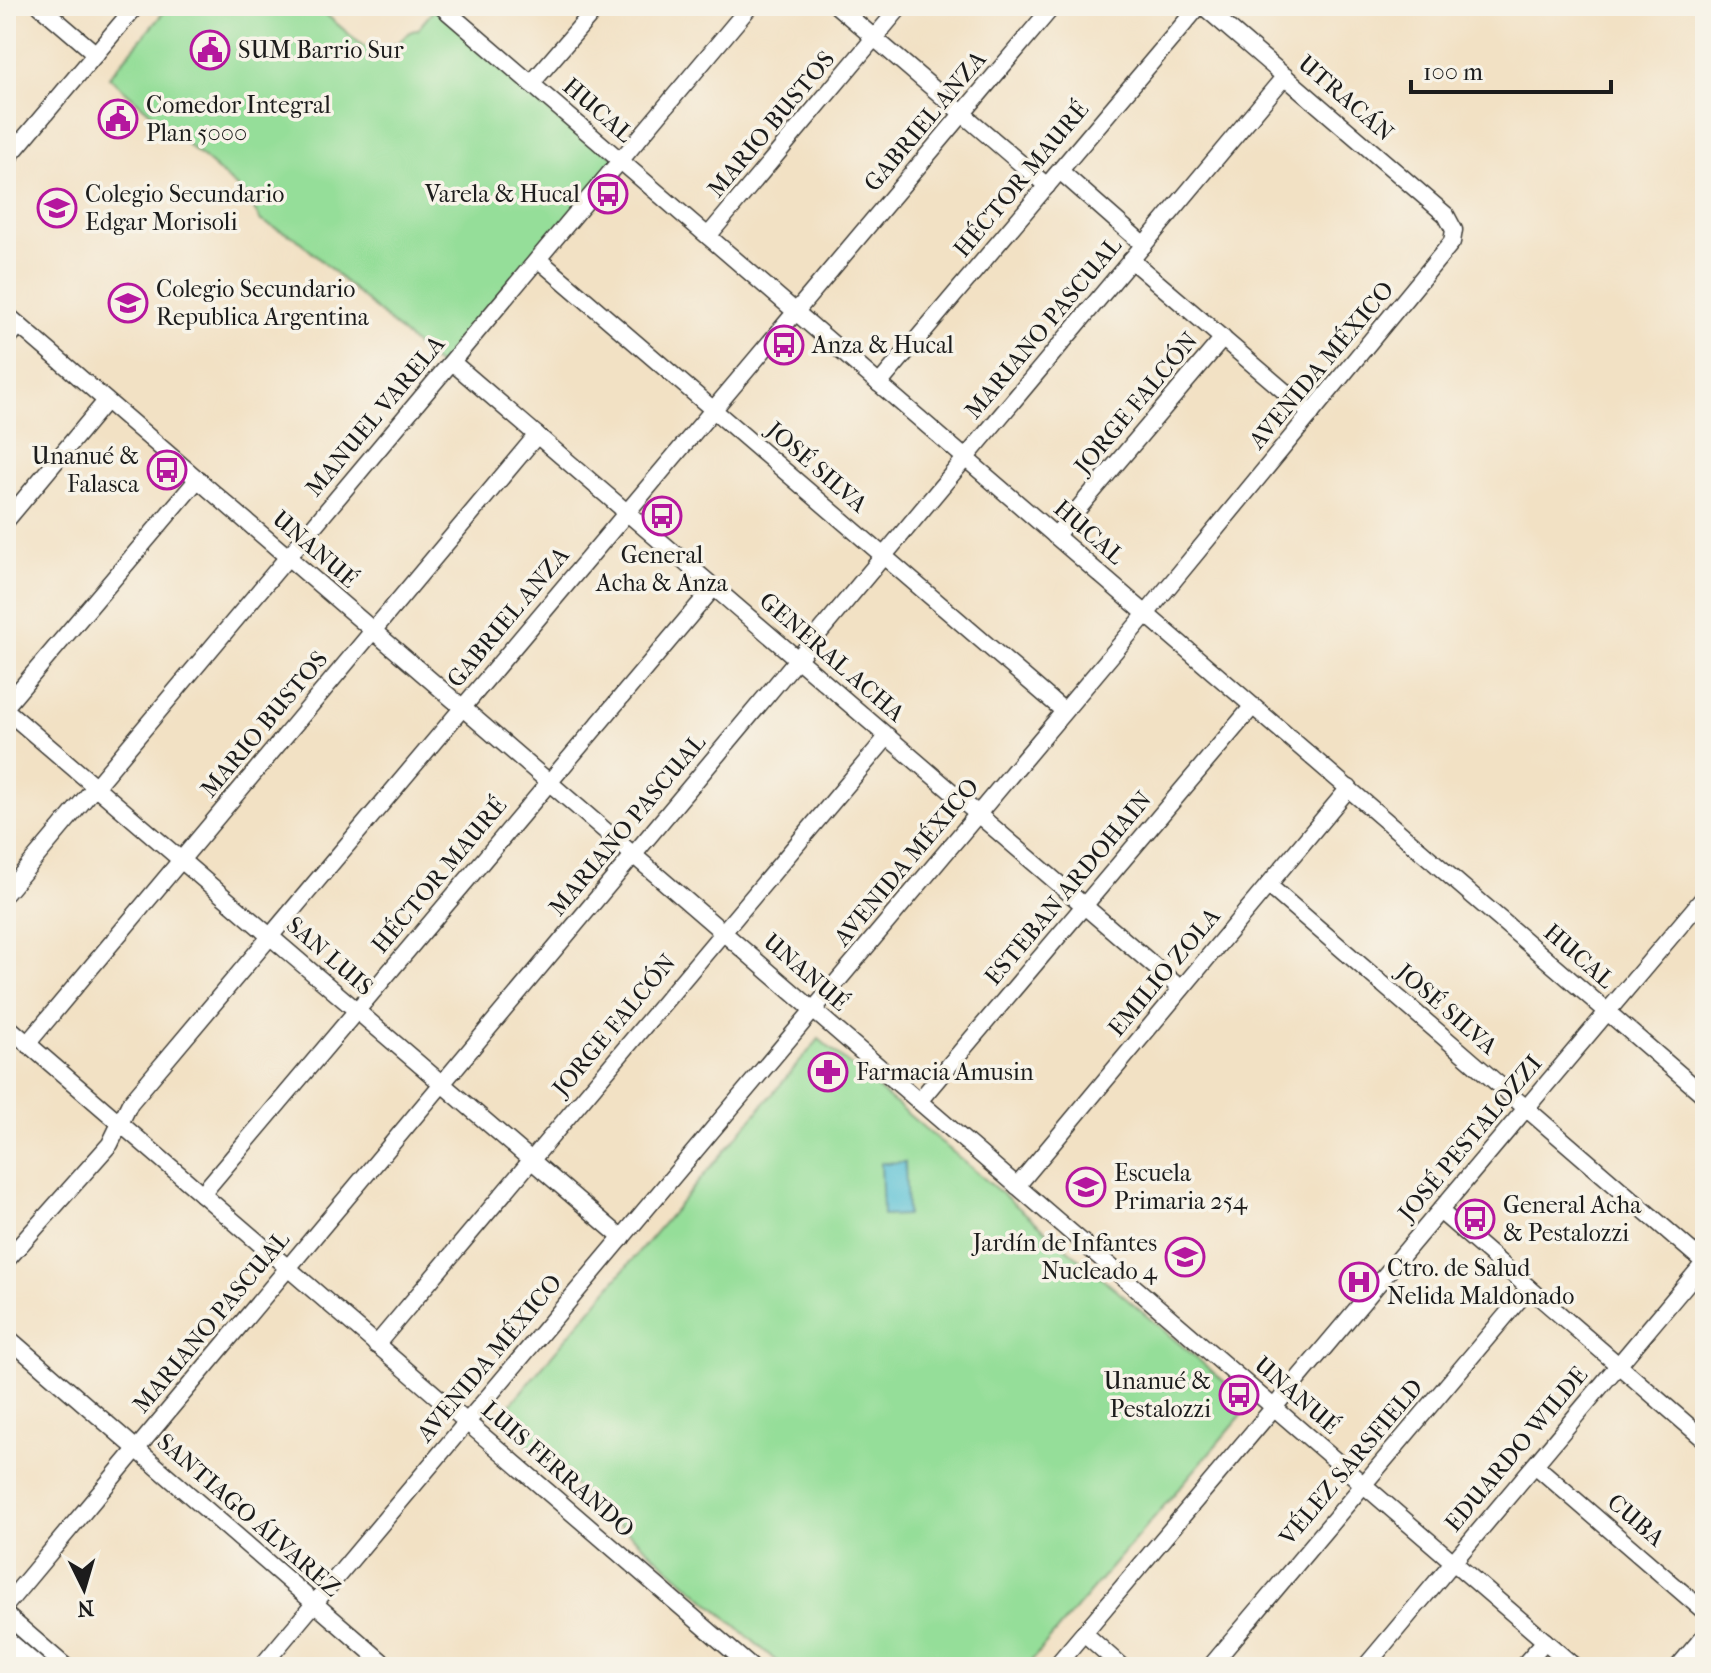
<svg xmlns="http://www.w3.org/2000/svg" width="1711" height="1673" font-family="'IM FELL French Canon',serif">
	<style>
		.green { fill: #95de99; stroke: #587d5a; stroke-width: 2 }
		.water { fill: #58c1d5; stroke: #3a6e78; stroke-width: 2 }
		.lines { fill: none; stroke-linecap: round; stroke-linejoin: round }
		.minor-casing { stroke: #3c3a35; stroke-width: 19 }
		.major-casing { stroke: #3c3a35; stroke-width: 23 }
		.minor { stroke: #fff; stroke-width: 16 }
		.major { stroke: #fff; stroke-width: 20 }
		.labels { text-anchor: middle; stroke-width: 7; stroke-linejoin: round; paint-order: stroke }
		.poi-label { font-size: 24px; fill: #1c1c1c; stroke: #f7f3e8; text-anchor: start }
		.street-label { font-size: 24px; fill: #1c1c1c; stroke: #f7f3e8 }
	</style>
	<rect width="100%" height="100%" fill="#f7f3e8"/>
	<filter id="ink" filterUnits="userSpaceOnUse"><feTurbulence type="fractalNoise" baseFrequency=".0125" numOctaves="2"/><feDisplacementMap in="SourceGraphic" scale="16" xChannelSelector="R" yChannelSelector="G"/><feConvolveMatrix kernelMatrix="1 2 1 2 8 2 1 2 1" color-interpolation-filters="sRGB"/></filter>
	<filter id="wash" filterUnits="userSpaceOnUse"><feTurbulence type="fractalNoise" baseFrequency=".006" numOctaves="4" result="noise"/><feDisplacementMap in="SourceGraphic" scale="32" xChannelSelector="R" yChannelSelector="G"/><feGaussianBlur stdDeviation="1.8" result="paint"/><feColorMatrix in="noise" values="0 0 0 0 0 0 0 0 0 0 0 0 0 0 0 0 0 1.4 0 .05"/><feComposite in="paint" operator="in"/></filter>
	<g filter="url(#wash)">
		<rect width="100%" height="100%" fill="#f2e1c4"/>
		<g class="green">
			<path d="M169 6H316L363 46C375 48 388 50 401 40 408 35 407 31 417 30L437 6 616 159 440 367 296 238 261 221 244 193 109 77Z"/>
			<polygon points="819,1039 1251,1404 1026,1667 783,1667 498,1419"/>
		</g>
		<polygon class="water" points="905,1162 907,1215 883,1216 881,1163"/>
	</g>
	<g filter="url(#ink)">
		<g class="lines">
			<defs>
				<g id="minor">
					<polyline points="40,6 96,54"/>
					<polyline points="441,6 1705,1096"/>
					<polyline points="837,6 1047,186"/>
					<polyline points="531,84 598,6"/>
					<polyline points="6,160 136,6"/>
					<polyline points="1060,171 1144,245"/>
					<polyline points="708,236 901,6"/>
					<polyline points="538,259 1064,711"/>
					<polyline points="1131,260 1311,414"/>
					<polyline points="6,314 1575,1667"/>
					<polyline points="6,341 19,325"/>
					<polyline points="452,362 1181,989"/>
					<polyline points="879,384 1199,6"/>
					<polyline points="6,521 106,401"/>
					<polyline points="1055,536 1223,338"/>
					<polyline points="6,706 198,479"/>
					<polyline points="6,710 622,1238"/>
					<polyline points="1268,885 1705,1263"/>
					<polyline points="6,893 750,6"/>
					<polyline points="6,1025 751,1667"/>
					<polyline points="27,1044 537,435"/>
					<polyline points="919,1101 1253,706"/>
					<polyline points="1017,1186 1349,788"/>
					<polyline points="202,1194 714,587"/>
					<polyline points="1440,1211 1705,1440"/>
					<polyline points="6,1261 110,1144 130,1103 1053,6"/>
					<polyline points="6,1336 388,1667"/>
					<polyline points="376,1345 888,736"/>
					<polyline points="1535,1465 1705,1612"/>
					<polyline points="6,1605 1285,76"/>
					<polyline points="6,1615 66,1667"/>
					<polyline points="1084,1633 1122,1667"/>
					<polyline points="261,1667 1146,614 1452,242 1454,230 1446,215 1203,6"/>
					<polyline points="1055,1667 1705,896"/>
					<polyline points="1210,1667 1529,1288"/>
					<polyline points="1365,1667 1705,1262"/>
					<polyline points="1522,1667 1545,1641"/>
					<polyline points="1678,1667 1705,1635"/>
				</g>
				<polyline id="major" points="6,1641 36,1667"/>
			</defs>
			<use href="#minor" class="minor-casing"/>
			<use href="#major" class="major-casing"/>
			<use href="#minor" class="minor"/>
			<use href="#major" class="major"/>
		</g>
	</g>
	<defs>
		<symbol id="civic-ring" viewBox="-11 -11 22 22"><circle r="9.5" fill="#f7f3e8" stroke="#b5179e" stroke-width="1.5"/><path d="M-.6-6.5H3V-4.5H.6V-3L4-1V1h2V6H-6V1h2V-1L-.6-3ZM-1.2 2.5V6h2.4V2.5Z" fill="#b5179e"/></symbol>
		<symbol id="bus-ring" viewBox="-11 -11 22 22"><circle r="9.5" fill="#f7f3e8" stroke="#b5179e" stroke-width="1.5"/><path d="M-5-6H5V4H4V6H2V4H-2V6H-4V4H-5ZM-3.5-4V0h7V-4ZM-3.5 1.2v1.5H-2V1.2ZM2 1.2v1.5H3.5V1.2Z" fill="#b5179e"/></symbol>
		<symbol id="university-ring" viewBox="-11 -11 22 22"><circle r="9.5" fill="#f7f3e8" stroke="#b5179e" stroke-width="1.5"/><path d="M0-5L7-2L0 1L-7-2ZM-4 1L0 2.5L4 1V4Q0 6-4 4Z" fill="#b5179e"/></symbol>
		<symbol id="pharmacy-ring" viewBox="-11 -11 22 22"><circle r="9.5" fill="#f7f3e8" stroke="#b5179e" stroke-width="1.5"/><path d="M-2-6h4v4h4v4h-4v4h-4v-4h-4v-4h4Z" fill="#b5179e"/></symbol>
		<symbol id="school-ring" viewBox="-11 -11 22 22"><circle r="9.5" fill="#f7f3e8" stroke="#b5179e" stroke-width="1.5"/><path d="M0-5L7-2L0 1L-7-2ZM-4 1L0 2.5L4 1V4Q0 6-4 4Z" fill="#b5179e"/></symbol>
		<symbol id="hospital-ring" viewBox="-11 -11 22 22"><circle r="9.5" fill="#f7f3e8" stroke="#b5179e" stroke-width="1.5"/><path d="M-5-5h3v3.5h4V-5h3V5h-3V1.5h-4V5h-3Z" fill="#b5179e"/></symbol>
	</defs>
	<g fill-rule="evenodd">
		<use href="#civic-ring" x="188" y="28" width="44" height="44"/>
		<use href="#civic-ring" x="96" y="97" width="44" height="44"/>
		<use href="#bus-ring" x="586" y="172" width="44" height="44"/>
		<use href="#university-ring" x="35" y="186" width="44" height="44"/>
		<use href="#university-ring" x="106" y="281" width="44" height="44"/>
		<use href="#bus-ring" x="762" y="323" width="44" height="44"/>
		<use href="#bus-ring" x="145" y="448" width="44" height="44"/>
		<use href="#bus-ring" x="640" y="494" width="44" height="44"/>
		<use href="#pharmacy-ring" x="806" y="1050" width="44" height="44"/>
		<use href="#school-ring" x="1064" y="1165" width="44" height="44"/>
		<use href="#bus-ring" x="1453" y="1197" width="44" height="44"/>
		<use href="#school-ring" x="1163" y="1235" width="44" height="44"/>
		<use href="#hospital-ring" x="1337" y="1260" width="44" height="44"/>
		<use href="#bus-ring" x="1217" y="1373" width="44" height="44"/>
	</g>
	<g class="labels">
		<g class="poi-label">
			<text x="238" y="58">SUM Barrio Sur</text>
			<text x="146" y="113">Comedor Integral<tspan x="146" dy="28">Plan 5000</tspan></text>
			<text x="85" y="202">Colegio Secundario<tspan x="85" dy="28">Edgar Morisoli</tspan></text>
			<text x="580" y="202" text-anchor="end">Varela &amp; Hucal</text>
			<text x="156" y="297">Colegio Secundario<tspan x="156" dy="28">Republica Argentina</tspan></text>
			<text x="812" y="353">Anza &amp; Hucal</text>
			<text x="139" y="464" text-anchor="end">Unanué &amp;<tspan x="139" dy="28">Falasca</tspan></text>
			<text x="662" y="563" text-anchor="middle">General<tspan x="662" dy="28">Acha &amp; Anza</tspan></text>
			<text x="856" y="1080">Farmacia Amusin</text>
			<text x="1114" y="1181">Escuela<tspan x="1114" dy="28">Primaria 254</tspan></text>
			<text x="1503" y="1213">General Acha<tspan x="1503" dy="28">&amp; Pestalozzi</tspan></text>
			<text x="1157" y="1251" text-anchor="end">Jardín de Infantes<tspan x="1157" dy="28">Nucleado 4</tspan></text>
			<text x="1387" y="1276">Ctro. de Salud<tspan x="1387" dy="28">Nelida Maldonado</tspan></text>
			<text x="1211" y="1389" text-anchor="end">Unanué &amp;<tspan x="1211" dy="28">Pestalozzi</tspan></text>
		</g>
		<g class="street-label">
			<text transform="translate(1346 98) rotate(41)" y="8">UTRACÁN</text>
			<text transform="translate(598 110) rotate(41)" y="8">HUCAL</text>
			<text transform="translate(925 121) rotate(-50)" y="8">GABRIEL ANZA</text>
			<text transform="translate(771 124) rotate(-50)" y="8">MARIO BUSTOS</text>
			<text transform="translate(1021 179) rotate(-50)" y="8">HÉCTOR MAURÉ</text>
			<text transform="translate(1043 328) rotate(-50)" y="8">MARIANO PASCUAL</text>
			<text transform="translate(1321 365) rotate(-50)" y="8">AVENIDA MÉXICO</text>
			<text transform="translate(1136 403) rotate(-50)" y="8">JORGE FALCÓN</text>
			<text transform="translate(375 416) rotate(-50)" y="8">MANUEL VARELA</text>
			<text transform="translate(817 467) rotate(41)" y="8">JOSÉ SILVA</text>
			<text transform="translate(1089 532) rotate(41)" y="8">HUCAL</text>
			<text transform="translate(315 549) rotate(41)" y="8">UNANUÉ</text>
			<text transform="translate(508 617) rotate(-50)" y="8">GABRIEL ANZA</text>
			<text transform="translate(832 657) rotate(41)" y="8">GENERAL ACHA</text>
			<text transform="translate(264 724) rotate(-50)" y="8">MARIO BUSTOS</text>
			<text transform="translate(627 825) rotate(-50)" y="8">MARIANO PASCUAL</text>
			<text transform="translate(906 862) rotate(-50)" y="8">AVENIDA MÉXICO</text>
			<text transform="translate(439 875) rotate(-50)" y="8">HÉCTOR MAURÉ</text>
			<text transform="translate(1068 888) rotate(-50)" y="8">ESTEBAN ARDOHAIN</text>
			<text transform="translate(330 956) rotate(41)" y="8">SAN LUIS</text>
			<text transform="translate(1579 956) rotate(41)" y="8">HUCAL</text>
			<text transform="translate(806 972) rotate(41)" y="8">UNANUÉ</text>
			<text transform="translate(1164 972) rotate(-50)" y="8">EMILIO ZOLA</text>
			<text transform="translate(1447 1009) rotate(41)" y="8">JOSÉ SILVA</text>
			<text transform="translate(614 1025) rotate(-50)" y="8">JORGE FALCÓN</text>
			<text transform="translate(1470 1138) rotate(-50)" y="8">JOSÉ PESTALOZZI</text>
			<text transform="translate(211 1322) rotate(-50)" y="8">MARIANO PASCUAL</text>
			<text transform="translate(489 1358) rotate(-50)" y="8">AVENIDA MÉXICO</text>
			<text transform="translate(1297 1395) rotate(41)" y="8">UNANUÉ</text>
			<text transform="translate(1516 1449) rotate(-50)" y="8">EDUARDO WILDE</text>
			<text transform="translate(1351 1462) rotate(-50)" y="8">VÉLEZ SARSFIELD</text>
			<text transform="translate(558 1469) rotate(41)" y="8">LUIS FERRANDO</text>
			<text transform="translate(249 1515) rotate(41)" y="8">SANTIAGO ÁLVAREZ</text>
			<text transform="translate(1636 1520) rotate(41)" y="8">CUBA</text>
		</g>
	</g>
	<rect width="1711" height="1673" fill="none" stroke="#f7f3e8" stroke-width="32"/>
	<g transform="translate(84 1589) rotate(175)" stroke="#f7f3e8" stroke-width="6" paint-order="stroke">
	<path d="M0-6L14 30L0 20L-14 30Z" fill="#1c1c1c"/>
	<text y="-12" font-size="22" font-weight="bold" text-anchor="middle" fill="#1c1c1c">N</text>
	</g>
	<path d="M1411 80v12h200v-12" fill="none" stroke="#1c1c1c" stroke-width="4"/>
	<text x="1423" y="80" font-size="24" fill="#1c1c1c" stroke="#f7f3e8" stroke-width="6" paint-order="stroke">100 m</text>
</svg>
